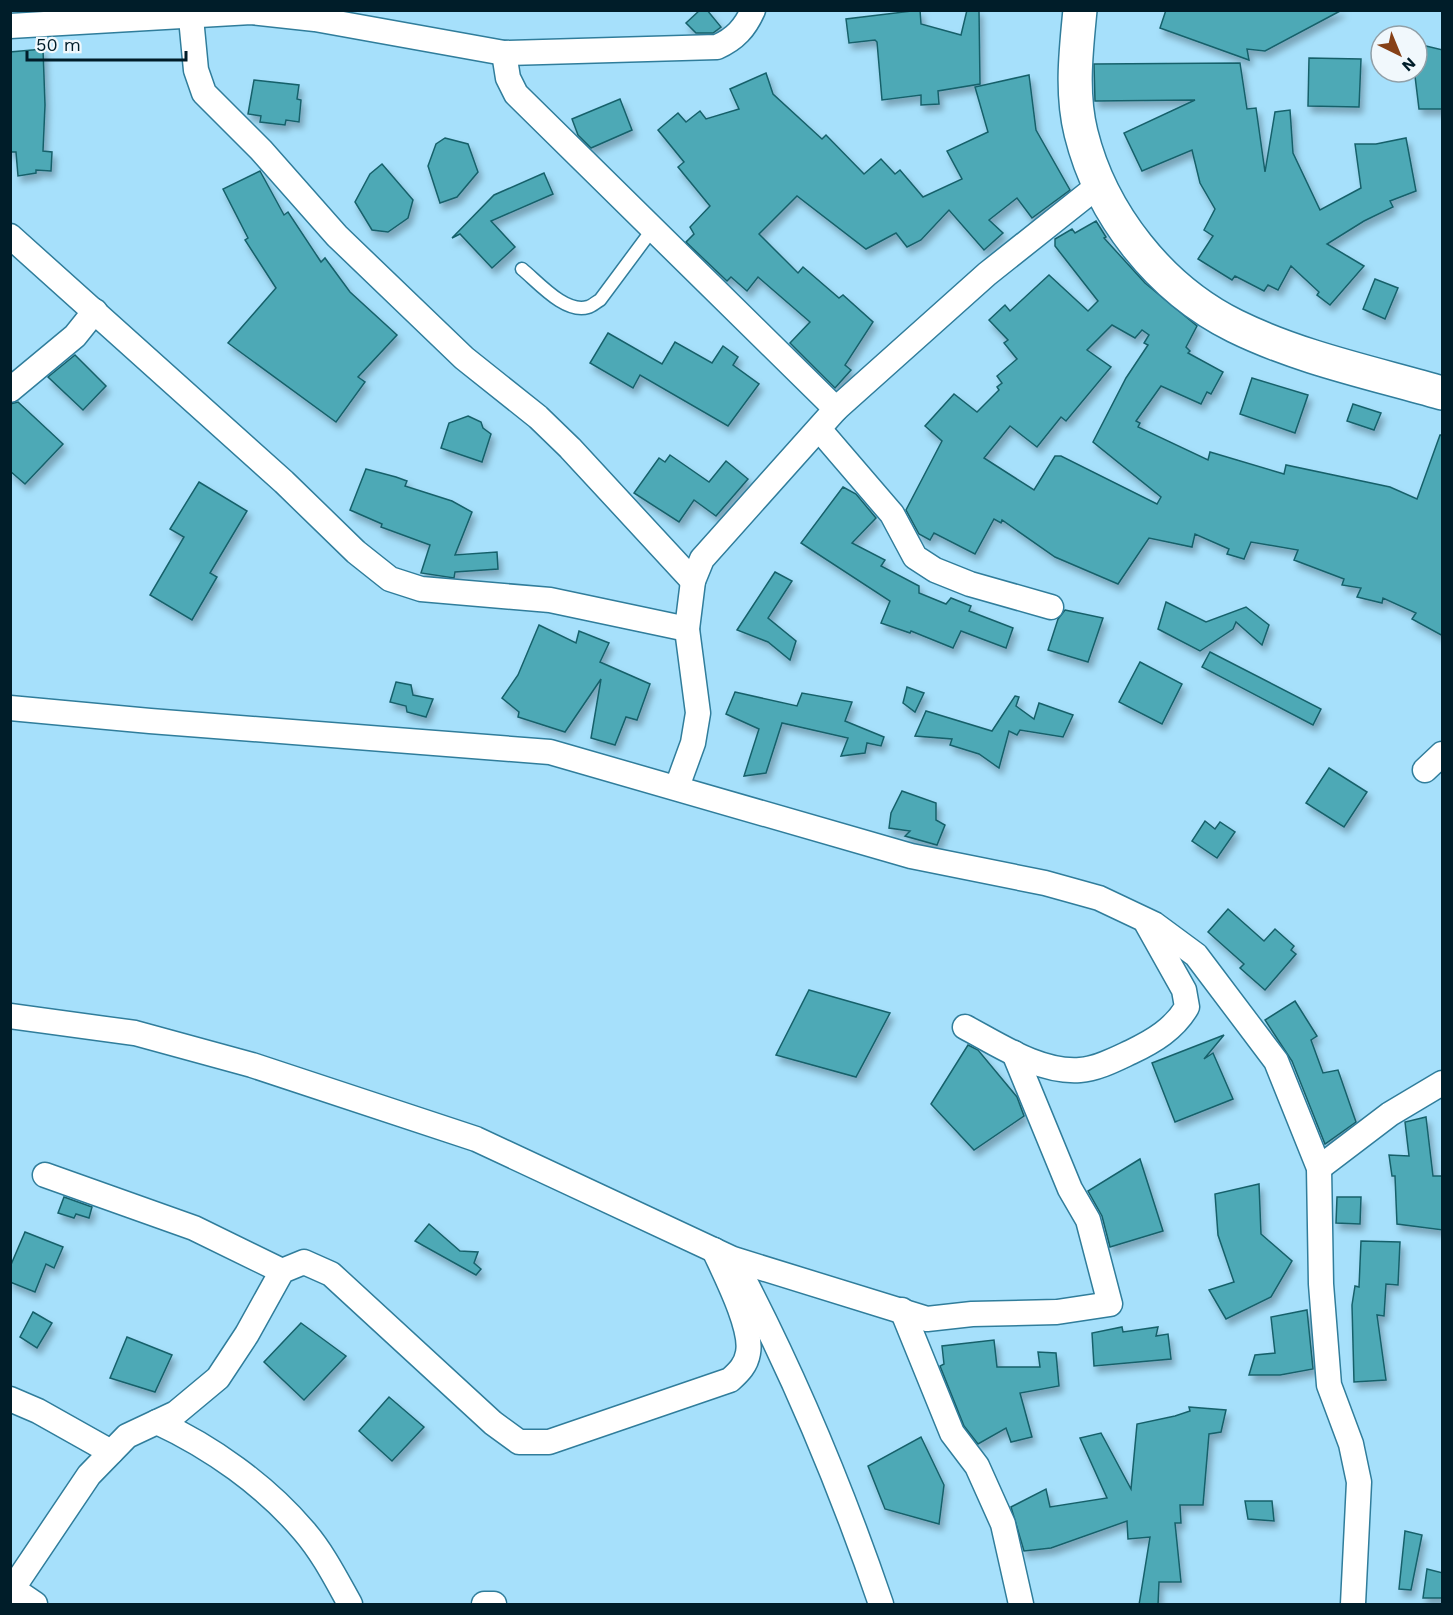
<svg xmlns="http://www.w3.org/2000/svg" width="1453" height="1615" font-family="'Work Sans',sans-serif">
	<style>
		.building { fill: #4ea9b6; stroke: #17616b; stroke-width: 1.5; fill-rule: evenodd; filter: url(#shadow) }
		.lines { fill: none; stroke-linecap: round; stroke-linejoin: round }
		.service-casing { stroke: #307d9b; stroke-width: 15 }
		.minor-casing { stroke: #307d9b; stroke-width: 27 }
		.secondary-casing { stroke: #307d9b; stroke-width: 36 }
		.service { stroke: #fff; stroke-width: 12 }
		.minor { stroke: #fff; stroke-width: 24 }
		.secondary { stroke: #fff; stroke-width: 33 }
	</style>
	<defs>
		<filter id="shadow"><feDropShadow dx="3.5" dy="6" stdDeviation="3" flood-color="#0004"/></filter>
	</defs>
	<rect width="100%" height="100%" fill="#a6e0fb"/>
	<g class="building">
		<polygon points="700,10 707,10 721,27 713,33 696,33 686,23"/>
		<polygon points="920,10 921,24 961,35 967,10 979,10 980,84 938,91 939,104 921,105 921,95 882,100 877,42 875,40 849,43 846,19"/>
		<polygon points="1166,10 1342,10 1265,51 1247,49 1249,60 1160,28"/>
		<polygon points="1426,46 1443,50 1443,109 1419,109 1415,76"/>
		<polygon points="43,49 45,105 43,151 52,152 51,171 36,170 36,173 18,176 16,152 10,152 10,52"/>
		<polygon points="1309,58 1361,59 1359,107 1308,106"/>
		<polygon points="1240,63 1247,109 1256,108 1265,172 1275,112 1290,110 1293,153 1320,210 1361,188 1355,144 1376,144 1406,138 1416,191 1390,201 1393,207 1364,221 1327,244 1364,266 1330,305 1317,295 1319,292 1291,266 1278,290 1268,285 1264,291 1235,276 1232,280 1198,259 1213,236 1204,230 1215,209 1200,183 1192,150 1142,171 1124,133 1195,100 1095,101 1094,64"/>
		<polygon points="766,73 773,94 822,139 826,135 864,174 881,159 895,174 900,170 923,197 962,179 947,151 988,132 975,87 1029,75 1036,130 1070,190 1032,218 1017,198 989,220 1003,233 984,250 949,210 921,240 907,247 896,233 866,249 797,196 759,234 798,273 803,267 839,298 843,295 873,322 845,365 851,370 835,388 790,343 810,322 758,277 747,291 731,277 727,281 686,242 694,234 690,227 710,206 678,167 684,162 658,130 678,113 686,122 700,111 706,119 739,109 730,89"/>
		<polygon points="254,80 299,85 297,99 301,100 299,122 286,120 285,125 260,122 261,116 248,114"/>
		<polygon points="620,99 632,130 591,148 578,135 572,119"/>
		<polygon points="445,138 468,144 478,172 457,197 440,203 428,166 436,144"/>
		<polygon points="382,164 413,200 408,218 388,232 372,230 355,202 370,174"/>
		<polygon points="260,171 284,215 288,212 321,262 325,258 350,292 397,335 358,377 365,382 336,422 228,343 276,288 245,240 248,238 223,189"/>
		<polygon points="544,173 553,194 491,221 515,247 492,268 460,234 452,238 494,195"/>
		<path d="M1096 221 1106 237 1104 238 1145 283 1197 326 1186 347 1190 351 1188 353 1223 372 1211 394 1207 392 1201 404 1161 386 1136 421 1140 423 1138 427 1208 460 1210 452 1284 474 1286 465 1390 487 1417 499 1440 435H1443V636L1412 619 1416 613 1383 598 1382 603 1357 597 1361 588 1342 585 1344 579 1294 560 1298 550 1251 542 1244 559 1227 554 1229 549 1195 534 1192 547 1149 538 1118 584 1055 557 1002 520 1001 523 994 519 975 554 934 533 930 540 919 534 906 510 942 441 925 426 954 394 977 412 999 390 997 387 1002 383 997 376 1017 359 1004 343 1008 340 989 320 1005 305 1010 311 1049 275 1088 311 1098 301 1055 246V239L1072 229 1075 233ZM1112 325 1135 338 1142 330 1149 335 1144 343 1148 345 1126 378 1093 442 1161 497 1157 504 1061 456H1055L1034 490 984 458 1010 426 1037 447 1061 417 1066 421 1111 367 1087 350Z"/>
		<polygon points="1375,279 1398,288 1385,319 1363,309"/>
		<polygon points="608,333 662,364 675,342 712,363 723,346 738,357 733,365 759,384 728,426 640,375 633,388 590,363"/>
		<polygon points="75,355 106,386 83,410 48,377"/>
		<polygon points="1252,378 1308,395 1295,433 1240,414"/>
		<polygon points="18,402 63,444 25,484 10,471 10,404"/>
		<polygon points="1353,404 1381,413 1374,430 1347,421"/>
		<polygon points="468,416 481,422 483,428 491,434 482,462 441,448 449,423"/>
		<polygon points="670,455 709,482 726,461 748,479 716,516 694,500 679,522 634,493 659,458 665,462"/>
		<polygon points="366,469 396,477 407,481 405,486 452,501 472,512 455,555 497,552 498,569 455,572 454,578 421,573 430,545 381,527 382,524 350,510"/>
		<polygon points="199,482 247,511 210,573 217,577 192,620 150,595 184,537 170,529"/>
		<polygon points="843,487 856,494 876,518 852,543 885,560 881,566 919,586 919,593 946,604 951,598 971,606 969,611 1013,628 1006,648 961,631 953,648 911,631 910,633 881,623 890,601 801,543"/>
		<polygon points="775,572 792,581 768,618 796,641 790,660 768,642 737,630"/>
		<polygon points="1166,602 1206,622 1246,607 1269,625 1262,645 1236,622 1233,629 1200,651 1158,629"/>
		<polygon points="1065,610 1103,618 1088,662 1048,650 1058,619"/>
		<polygon points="539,625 576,643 579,631 609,643 600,662 650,684 637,720 626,717 615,745 591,738 601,679 565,732 518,717 519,712 502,698 518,675"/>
		<polygon points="1210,652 1321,709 1313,725 1202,667"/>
		<polygon points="1140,662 1182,684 1162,724 1119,702"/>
		<polygon points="396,682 411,685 413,695 433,699 426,717 407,712 406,706 390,702"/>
		<polygon points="907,687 924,693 915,712 903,703"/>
		<polygon points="735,692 797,706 802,693 852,702 845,721 884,737 881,746 867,743 865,753 841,756 848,738 782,723 766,773 744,776 759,729 726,714"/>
		<polygon points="1015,696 1019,697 1016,706 1034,719 1039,703 1073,715 1063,737 1020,730 1017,735 1009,731 999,768 979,754 950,745 952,739 915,736 926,711 992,731"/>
		<polygon points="1329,768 1367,792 1344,827 1306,803"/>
		<polygon points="902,791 936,803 936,820 945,825 937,845 905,836 910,831 889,828 891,813"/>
		<polygon points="1205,821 1215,829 1220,822 1235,832 1217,858 1192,841"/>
		<polygon points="1228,909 1264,941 1275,929 1294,946 1291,950 1296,954 1265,990 1240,968 1244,964 1208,932"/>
		<polygon points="809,990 890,1013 856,1077 776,1055"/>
		<polygon points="1295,1001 1317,1036 1311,1040 1323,1073 1338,1070 1356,1122 1325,1144 1292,1061 1265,1020"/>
		<polygon points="1224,1035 1204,1059 1213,1053 1233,1099 1175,1122 1152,1063"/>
		<polygon points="968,1045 978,1050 1017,1097 1024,1116 974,1150 931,1104"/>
		<polygon points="1426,1117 1433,1176 1443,1176 1443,1230 1397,1224 1395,1176 1392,1176 1389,1155 1409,1156 1405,1122"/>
		<polygon points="1140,1159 1163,1231 1110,1247 1102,1216 1088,1191"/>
		<polygon points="1259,1184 1261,1234 1292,1261 1271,1297 1226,1319 1209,1290 1234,1282 1218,1235 1215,1194"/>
		<polygon points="64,1197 92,1207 89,1218 76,1214 74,1218 58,1213"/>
		<polygon points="1337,1197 1361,1197 1360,1224 1336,1223"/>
		<polygon points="429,1224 460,1251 478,1252 474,1263 481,1269 476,1275 415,1241"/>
		<polygon points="25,1232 63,1247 54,1268 46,1264 35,1292 10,1282 10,1267"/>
		<polygon points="1361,1241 1400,1242 1398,1285 1386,1284 1384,1316 1377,1315 1386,1380 1354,1382 1352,1305 1355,1286 1359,1287"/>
		<polygon points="1307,1310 1313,1369 1280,1375 1249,1375 1255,1355 1275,1353 1271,1317"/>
		<polygon points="33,1312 52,1323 37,1348 20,1337"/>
		<polygon points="301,1323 346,1356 304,1400 264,1362"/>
		<polygon points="1122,1327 1123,1332 1158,1327 1156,1336 1168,1334 1171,1359 1094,1366 1092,1333"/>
		<polygon points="127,1337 172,1355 155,1392 110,1378"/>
		<polygon points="994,1340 997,1367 1040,1367 1038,1352 1056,1353 1059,1386 1020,1393 1032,1437 1011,1442 1006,1428 978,1444 964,1426 940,1366 944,1364 942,1346"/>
		<polygon points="389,1397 424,1427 392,1461 359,1431"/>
		<polygon points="1189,1407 1226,1410 1221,1432 1209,1434 1203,1505 1180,1505 1181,1523 1175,1523 1181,1582 1159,1582 1158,1605 1139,1605 1150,1537 1128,1539 1127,1521 1051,1548 1024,1551 1011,1507 1046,1489 1050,1507 1107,1498 1080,1438 1101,1433 1131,1489 1137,1424 1175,1416 1190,1411"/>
		<polygon points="921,1437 944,1485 939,1524 885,1509 868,1466"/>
		<polygon points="1245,1501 1272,1501 1274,1521 1248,1519"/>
		<polygon points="1405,1531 1422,1535 1411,1590 1399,1589"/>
		<polygon points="1427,1569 1443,1573 1443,1598 1423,1598"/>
	</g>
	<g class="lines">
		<defs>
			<path id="service" d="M522 269C538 282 565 314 588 307 592 306 596 302 600 300L652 230"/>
			<g id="minor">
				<polyline points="191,18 196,70 204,93 261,150 337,236 464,358 538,417 570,448 693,581"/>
				<path d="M10 26 251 12 315 19 504 53 717 47C735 39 745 28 753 10"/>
				<polyline points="504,53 508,78 516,94 836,409"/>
				<polyline points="10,236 284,482 356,552 390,579 421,589 550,600 687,629"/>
				<polyline points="10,390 75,336 95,311"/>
				<polyline points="819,429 892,514 915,557 935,570 970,584 1051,607"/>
				<polyline points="10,708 150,721 550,752 911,856 1045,883 1099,898 1154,924 1196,955 1276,1061 1319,1168 1321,1284 1329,1385 1351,1444 1359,1482 1353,1604"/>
				<polyline points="1425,770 1442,754"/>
				<polyline points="677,787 693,743 698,713 687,629 693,581 702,559 836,409 987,274 1099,185"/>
				<polyline points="10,1016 135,1033 252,1065 476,1139 733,1259 927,1319 972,1314 1057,1312 1110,1304 1088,1220 1070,1189 1014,1053"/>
				<path d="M965 1027C999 1045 1040 1073 1080 1070 1097 1069 1116 1059 1131 1052 1154 1041 1174 1029 1187 1007L1184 990 1147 924"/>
				<polyline points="1319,1168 1390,1114 1442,1083"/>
				<polyline points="45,1175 194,1228 282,1271"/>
				<path d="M740 1272C796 1379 842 1490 881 1604"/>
				<polyline points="902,1310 952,1433 977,1466 1003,1524 1021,1604"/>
				<polyline points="10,1399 38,1411 111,1452"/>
				<path d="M157 1422C211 1447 265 1485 304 1531 323 1553 336 1579 350 1604"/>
				<polyline points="10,1587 35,1604"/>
				<path d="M13 1588 89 1475 127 1436 176 1413 218 1378 247 1334 282 1271 304 1262 331 1274 493 1423 519 1442H549L730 1380C739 1372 746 1365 748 1353 753 1328 725 1274 714 1250"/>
				<polyline points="484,1604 494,1604"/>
			</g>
			<path id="secondary" d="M1080 10C1076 51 1071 93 1081 133 1101 214 1160 289 1235 326 1300 358 1373 373 1442 393"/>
		</defs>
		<use href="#service" class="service-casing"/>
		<use href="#minor" class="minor-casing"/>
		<use href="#secondary" class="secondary-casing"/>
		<use href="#service" class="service"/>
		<use href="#minor" class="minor"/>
		<use href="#secondary" class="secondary"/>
	</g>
	<rect width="1453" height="1615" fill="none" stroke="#001d29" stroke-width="24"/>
	<g transform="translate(1399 54) rotate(137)"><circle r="28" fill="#f1f8fc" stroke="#91a0a8" stroke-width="1.5"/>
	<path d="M0-4.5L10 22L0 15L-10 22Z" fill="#864117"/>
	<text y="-9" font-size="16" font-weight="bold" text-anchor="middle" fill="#001d29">N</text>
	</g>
	<path d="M27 51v9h159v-9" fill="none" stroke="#001d29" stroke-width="3"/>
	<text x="36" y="51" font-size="18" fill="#001d29" stroke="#f1f8fc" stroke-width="4.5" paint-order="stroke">50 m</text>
</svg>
